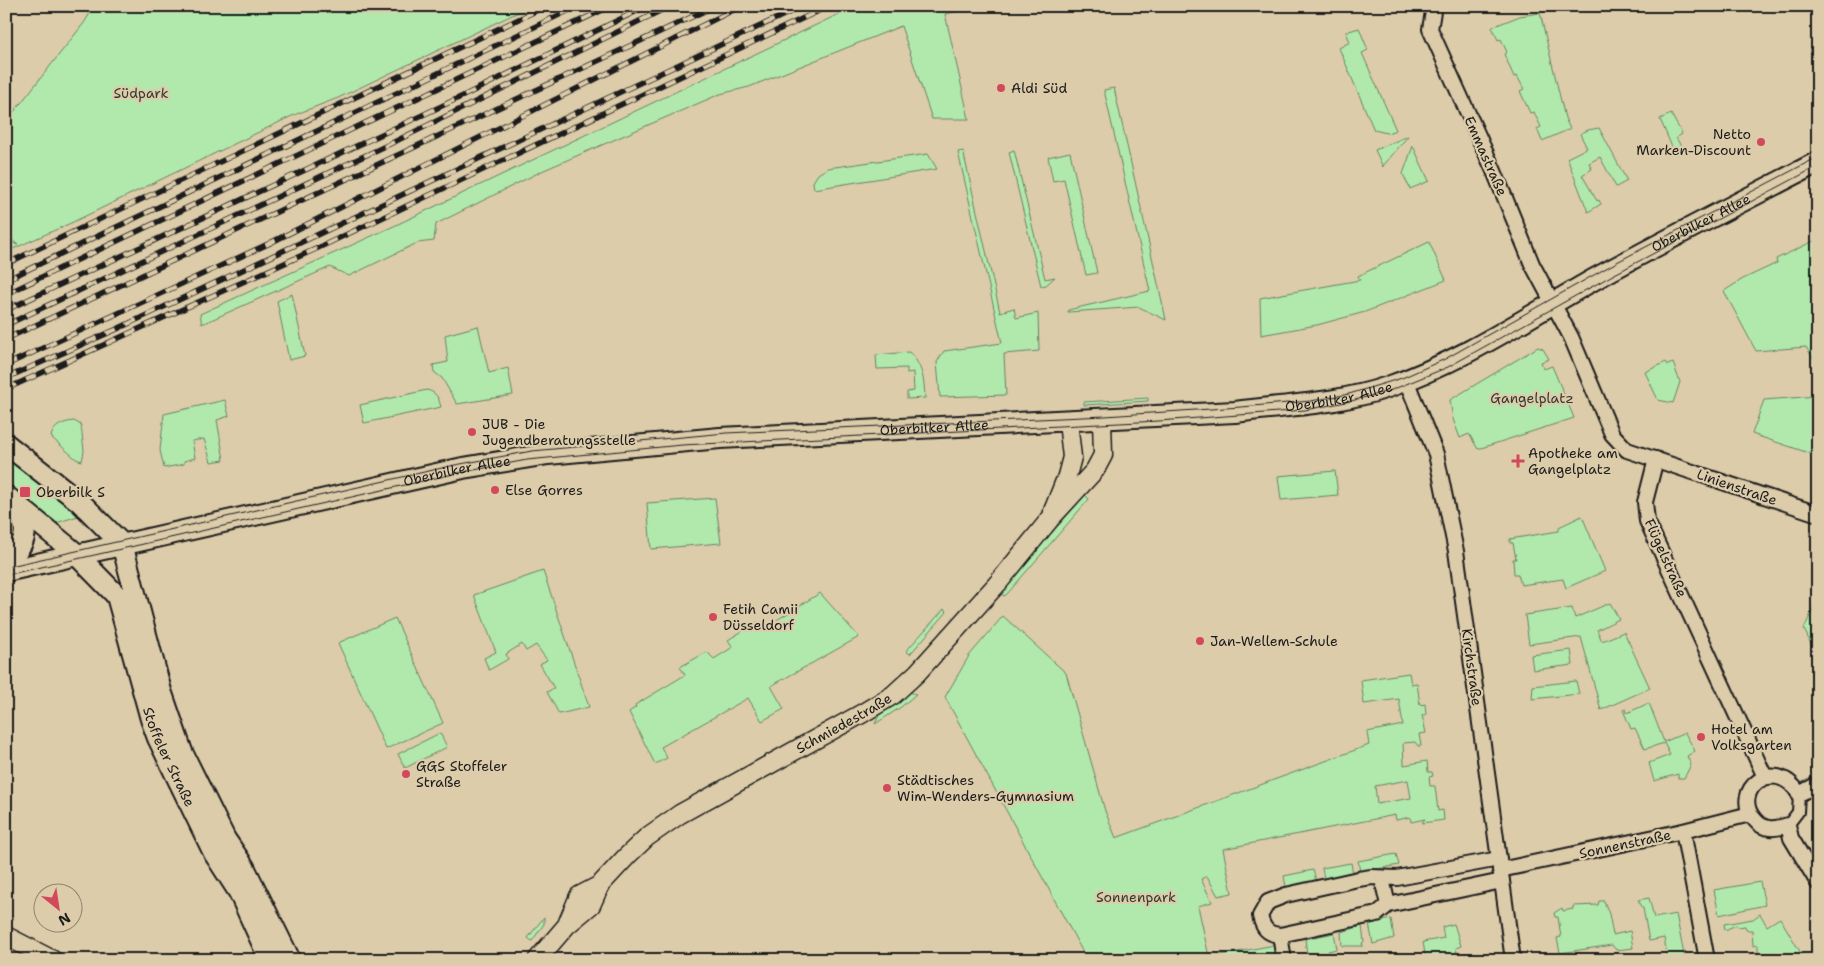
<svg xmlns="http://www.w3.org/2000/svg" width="1824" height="966" font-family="'Shantell Sans',sans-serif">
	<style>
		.green { fill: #b1e9ac; stroke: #668264; fill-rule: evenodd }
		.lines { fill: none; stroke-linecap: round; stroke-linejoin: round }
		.pedestrian-casing { stroke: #1c1c1c; stroke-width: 14 }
		.minor-casing { stroke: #1c1c1c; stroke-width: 18 }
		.tertiary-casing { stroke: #1c1c1c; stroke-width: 21 }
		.secondary-casing { stroke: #1c1c1c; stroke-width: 24 }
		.pedestrian { stroke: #dca; stroke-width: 10 }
		.minor { stroke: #dca; stroke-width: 14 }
		.tertiary { stroke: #dca; stroke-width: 18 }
		.secondary { stroke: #dca; stroke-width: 20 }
		.tram { stroke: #1c1c1c; stroke-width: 1 }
		.rail-casing { stroke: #1c1c1c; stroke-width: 5.5 }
		.rail { stroke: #dca; stroke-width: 4; stroke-dasharray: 11; stroke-linecap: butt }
		.poi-dot { fill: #d1495b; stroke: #dca; stroke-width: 2 }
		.labels { text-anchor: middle; stroke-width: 4.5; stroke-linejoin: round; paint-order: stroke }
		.poi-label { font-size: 14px; fill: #1c1c1c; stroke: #dca; text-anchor: start }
		.park-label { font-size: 14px; fill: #323b32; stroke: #dca }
		.street-label { font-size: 14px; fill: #1c1c1c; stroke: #dca }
	</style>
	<rect width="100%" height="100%" fill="#dca"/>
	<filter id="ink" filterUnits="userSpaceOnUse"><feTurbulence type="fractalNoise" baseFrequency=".02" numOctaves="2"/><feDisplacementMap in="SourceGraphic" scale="10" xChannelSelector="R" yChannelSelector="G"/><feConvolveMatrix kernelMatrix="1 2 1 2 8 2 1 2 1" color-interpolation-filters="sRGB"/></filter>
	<g filter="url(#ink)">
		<g class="green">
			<polygon points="89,6 531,6 338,98 294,115 73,222 6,252 6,241 18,245 6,235 6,122 84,23 89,15"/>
			<polygon points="856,6 980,6 945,14 969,119 932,119 901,26 749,87 720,94 544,170 436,224 434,241 417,243 349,276 330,267 202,324 200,314 394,226"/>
			<polygon points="1540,13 1565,118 1570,129 1542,141 1537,129 1541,127 1534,112 1530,113 1520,91 1524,89 1517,76 1514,77 1504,54 1507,52 1501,39 1498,40 1492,27 1520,16"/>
			<polygon points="1359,28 1368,50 1362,53 1396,130 1387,133 1374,130 1339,48 1350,42 1346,32"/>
			<polygon points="1114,88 1163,306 1166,320 1139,307 1068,312 1068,310 1150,291 1104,90"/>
			<polygon points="1671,114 1682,134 1676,138 1684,151 1675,154 1660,119"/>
			<polygon points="1599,128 1627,181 1616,187 1600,157 1589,163 1592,169 1582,175 1597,201 1599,200 1601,204 1588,212 1567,158 1587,148 1580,134 1588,130"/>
			<polygon points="1408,136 1383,166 1383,167 1375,150"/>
			<polygon points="1413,146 1429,181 1410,189 1403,174"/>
			<polygon points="1014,150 1045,279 1055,277 1046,285 1041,286 1009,152"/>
			<polygon points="963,151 1000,312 1014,308 1016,318 1038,313 1039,351 1004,354 1006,395 940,397 937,362 944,351 1002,343 958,152"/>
			<polygon points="1070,152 1097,273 1086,275 1064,179 1053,181 1048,157"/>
			<polygon points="928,154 937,169 814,189 813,182 818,174 828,168"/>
			<polygon points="1818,239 1818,276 1815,278 1818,282 1818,379 1815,361 1806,347 1756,351 1724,291 1743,279 1777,263 1776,259"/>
			<polygon points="1429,242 1446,280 1365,312 1317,325 1261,335 1260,298 1360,280 1358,276"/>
			<polygon points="292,294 305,356 289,360 277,301"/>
			<polygon points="478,326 489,373 508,368 513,395 457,404 442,378 434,372 433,365 448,362 445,335"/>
			<polygon points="1538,347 1543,349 1549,359 1541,362 1544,369 1552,366 1574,418 1478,449 1469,434 1460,438 1453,419 1450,400"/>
			<path d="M909 352C923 366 924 379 925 398L907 399V392L914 391 913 372 907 373V368L877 369 876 355Z"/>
			<polygon points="1666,362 1668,365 1673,363 1680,382 1673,403 1658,400 1645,372"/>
			<path d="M427 390C437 393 438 397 441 407L364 423 360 405Z"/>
			<polygon points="1818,396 1818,456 1752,434 1764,400"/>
			<polygon points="1148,398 1148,401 1084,405 1084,402"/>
			<polygon points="225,400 229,416 217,420 224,460 211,462 204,439 192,441 195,458 184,461 184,464 164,468 160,450 164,414"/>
			<path d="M74 421 81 425 84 451 82 461 76 459 51 437C53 426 63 422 74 421Z"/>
			<polygon points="6,453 81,515 53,524 6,486"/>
			<polygon points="1335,471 1338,495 1281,500 1278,476"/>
			<polygon points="1085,495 1089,499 1007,594 1004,596 1001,594 1001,591"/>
			<polygon points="715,498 721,543 651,549 647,503"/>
			<polygon points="1582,516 1605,571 1566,588 1563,579 1521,585 1518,574 1514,574 1513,559 1516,559 1513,543 1510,543 1510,539 1559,531 1559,527"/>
			<polygon points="543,571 589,707 559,714 547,692 554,688 540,664 547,660 536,645 526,651 522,644 506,654 508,659 489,670 484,658 496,652 474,595"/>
			<polygon points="820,593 859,637 771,686 784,709 762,721 748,698 661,747 667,758 655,764 629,712 636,707 635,705 685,675 680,667 707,652 714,659 733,647 728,640 757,622 761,630"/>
			<polygon points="1818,598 1818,659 1804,629"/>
			<polygon points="1610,603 1619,619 1597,630 1602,641 1624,632 1650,688 1601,710 1581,637 1529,644 1525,615 1572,608 1575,618"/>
			<polygon points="944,609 947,612 910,654 906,651"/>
			<path d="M1003 616 1066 673 1105 811 1116 838 1369 745 1367 732 1403 725 1399 699 1364 704 1361 680 1409 673 1411 684 1417 683 1420 705 1425 704 1426 715H1422L1426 733 1419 734 1421 746H1418L1415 742 1403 743 1404 765 1427 761 1428 772H1432L1433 776 1429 777 1430 786H1435L1438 811 1443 810 1444 820 1422 823 1425 819 1411 822 1410 817 1396 820 1395 815 1223 849 1232 893 1218 896 1207 876 1201 879 1212 902 1198 906 1209 957 1275 945 1278 960H1087L945 697 969 656ZM1408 780 1411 798 1377 804 1375 786Z"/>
			<polygon points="395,618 443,723 386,749 338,643"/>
			<polygon points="1571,650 1573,665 1533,670 1531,655"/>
			<polygon points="1576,681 1579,694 1532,699 1533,686"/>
			<polygon points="909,692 916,694 901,707 875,724 880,713"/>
			<polygon points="1649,703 1664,742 1685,733 1695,751 1687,756 1691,765 1684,778 1678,778 1678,774 1654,781 1649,763 1670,755 1664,743 1645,749 1635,728 1631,729 1623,710 1626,709 1627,713"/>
			<polygon points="440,733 447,747 405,768 398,754"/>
			<polygon points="1396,854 1399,865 1360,872 1358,861"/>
			<polygon points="1351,863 1353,874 1324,879 1322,868"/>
			<polygon points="1313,870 1316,881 1286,887 1284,876"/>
			<polygon points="1760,882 1765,905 1719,915 1714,890"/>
			<polygon points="1649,898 1654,918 1676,914 1685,960 1668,960 1664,938 1649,941 1643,908 1638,900"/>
			<polygon points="1599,901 1604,901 1609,914 1613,935 1630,931 1633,948 1616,950 1612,945 1560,953 1557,938 1561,937 1558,917 1555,917 1554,913 1562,908 1563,911 1573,909 1573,906 1598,905"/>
			<polygon points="1760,914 1767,926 1780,918 1805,960 1758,960 1758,945 1753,946 1752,930 1747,930 1745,926 1738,927 1736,925 1725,930 1724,924 1753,919"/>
			<polygon points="544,917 544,924 532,941 528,938"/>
			<polygon points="1391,919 1394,938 1373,944 1369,924"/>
			<polygon points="1454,924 1461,946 1456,948 1458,960 1426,960 1423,942 1444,938 1442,927"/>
			<polygon points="1362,926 1364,942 1362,943 1363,946 1342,946 1341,932"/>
			<polygon points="1334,933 1337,949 1328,951 1328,954 1308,954 1308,960 1299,960 1307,954 1305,939"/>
		</g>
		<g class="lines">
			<defs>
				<polyline id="pedestrian" points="1788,825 1798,812 1799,794"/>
				<g id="minor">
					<polyline points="1434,6 1430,29 1494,171 1532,264 1571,337 1612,434 1627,450 1818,514"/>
					<polyline points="1406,380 1436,454 1456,551 1513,960"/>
					<polyline points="1656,459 1645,502 1647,521 1765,777"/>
					<path d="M1818 784 1799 794C1775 754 1729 791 1755 820 1764 831 1776 829 1788 825L1791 838 1818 883"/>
					<polyline points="1683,831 1707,960"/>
					<path d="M1499 859 1397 878 1372 877 1358 879 1286 895 1268 902 1260 916C1263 928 1267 934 1280 935L1377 914 1388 905 1502 881"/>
					<polyline points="1500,870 1683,831 1750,814"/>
					<polyline points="1382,879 1388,905"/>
					<polyline points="1280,935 1284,960"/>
				</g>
				<g id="tertiary">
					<polyline points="1053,511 1067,476 1072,457 1068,422"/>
					<polyline points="568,922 579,896 600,885"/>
					<polyline points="6,936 53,960"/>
					<path id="s1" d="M537 960 567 925 591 905 600 885 627 856 647 837 680 814 863 713 893 695 917 673 998 583 1050 519 1095 470 1103 455 1102 420"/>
				</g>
				<g id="secondary">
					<polyline points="6,444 80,502 122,544 161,691 182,752 225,839 244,867 290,960"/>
					<path id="s2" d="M6 496 74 552 117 596 151 719 158 738 214 853 239 892 270 960"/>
					<path d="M6 563C27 542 30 532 17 505"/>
					<path id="s3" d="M6 571 463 468 548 454 720 438 1235 412C1287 405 1338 404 1388 387 1461 362 1526 318 1593 280 1667 239 1743 201 1818 162"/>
				</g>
			</defs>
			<use href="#pedestrian" class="pedestrian-casing"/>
			<use href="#minor" class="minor-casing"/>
			<use href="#tertiary" class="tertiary-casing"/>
			<use href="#secondary" class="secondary-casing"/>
			<use href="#pedestrian" class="pedestrian"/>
			<use href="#minor" class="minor"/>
			<use href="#tertiary" class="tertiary"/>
			<use href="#secondary" class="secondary"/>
			<g class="tram">
				<polyline points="6,567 455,465 532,451 726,433 1105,416 1241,407 1311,401 1349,394 1402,378 1445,359 1617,262 1818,157"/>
				<polyline points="6,575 458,473 527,460 682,445 1159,421 1305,410 1351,401 1389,391 1448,367 1611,276 1818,166"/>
			</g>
			<defs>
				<g id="rail">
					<polyline points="6,264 546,6"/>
					<polyline points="6,280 578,6"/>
					<polyline points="6,294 611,6"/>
					<polyline points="6,310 463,96 647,6"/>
					<polyline points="6,325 396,141 670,6"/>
					<polyline points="6,339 715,6"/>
					<polyline points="6,365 268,244 741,6"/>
					<polyline points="6,378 115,330 803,6"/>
					<polyline points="6,389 318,248 829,6"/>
				</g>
			</defs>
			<use href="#rail" class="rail-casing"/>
			<use href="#rail" class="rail"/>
		</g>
	</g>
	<g class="poi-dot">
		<circle cx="1001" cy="88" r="5"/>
		<circle cx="1761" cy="142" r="5"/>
		<circle cx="472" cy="432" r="5"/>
		<path d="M1515.5 453.5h5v5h5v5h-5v5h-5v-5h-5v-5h5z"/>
		<circle cx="495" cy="490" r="5"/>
		<rect x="19" y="486" width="12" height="12" rx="2.5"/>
		<circle cx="713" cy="617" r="5"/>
		<circle cx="1200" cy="641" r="5"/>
		<circle cx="1701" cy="737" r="5"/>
		<circle cx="406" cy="774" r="5"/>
		<circle cx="887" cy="788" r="5"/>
	</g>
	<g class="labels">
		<g class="poi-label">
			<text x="1011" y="93">Aldi Süd</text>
			<text x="1751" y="139" text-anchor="end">Netto<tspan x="1751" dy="16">Marken-Discount</tspan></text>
			<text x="482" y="429">JUB - Die<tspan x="482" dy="16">Jugendberatungsstelle</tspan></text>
			<text x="1528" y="458">Apotheke am<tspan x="1528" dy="16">Gangelplatz</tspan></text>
			<text x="505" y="495">Else Gorres</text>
			<text x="36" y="497">Oberbilk S</text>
			<text x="723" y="614">Fetih Camii<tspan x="723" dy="16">Düsseldorf</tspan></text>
			<text x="1210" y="646">Jan-Wellem-Schule</text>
			<text x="1711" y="734">Hotel am<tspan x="1711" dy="16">Volksgarten</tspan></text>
			<text x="416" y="771">GGS Stoffeler<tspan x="416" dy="16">Straße</tspan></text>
			<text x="897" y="785">Städtisches<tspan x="897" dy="16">Wim-Wenders-Gymnasium</tspan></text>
		</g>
		<g class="park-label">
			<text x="141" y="98">Südpark</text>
			<text x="1532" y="403">Gangelplatz</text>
			<text x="1136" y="902">Sonnenpark</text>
		</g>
		<g class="street-label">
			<text transform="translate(1486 156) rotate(66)" y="5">Emmastraße</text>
			<text dy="5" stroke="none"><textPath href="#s3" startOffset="1752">Oberbilker Allee</textPath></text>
			<text dy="5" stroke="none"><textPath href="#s3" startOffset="1348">Oberbilker Allee</textPath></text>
			<text dy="5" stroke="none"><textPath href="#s3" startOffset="942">Oberbilker Allee</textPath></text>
			<text dy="5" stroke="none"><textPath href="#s3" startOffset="462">Oberbilker Allee</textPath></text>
			<text transform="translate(1737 487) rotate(19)" y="5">Linienstraße</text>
			<text transform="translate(1666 558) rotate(66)" y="5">Flügelstraße</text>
			<text transform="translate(1472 667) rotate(82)" y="5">Kirchstraße</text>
			<text dy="5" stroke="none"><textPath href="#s1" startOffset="394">Schmiedestraße</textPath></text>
			<text dy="5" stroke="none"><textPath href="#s2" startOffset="319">Stoffeler Straße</textPath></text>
			<text transform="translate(1625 844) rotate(-12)" y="5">Sonnenstraße</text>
		</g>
	</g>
	<rect width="1824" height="966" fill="none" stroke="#dca" stroke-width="25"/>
	<rect x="12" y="12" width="1799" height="941" fill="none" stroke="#1c1c1c" stroke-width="2" filter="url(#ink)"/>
	<g transform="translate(58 908) rotate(150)"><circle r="24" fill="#ddccaa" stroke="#908671"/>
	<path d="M0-4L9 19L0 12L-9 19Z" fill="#d1495b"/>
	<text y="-8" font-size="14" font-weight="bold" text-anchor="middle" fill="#1c1c1c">N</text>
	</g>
</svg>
